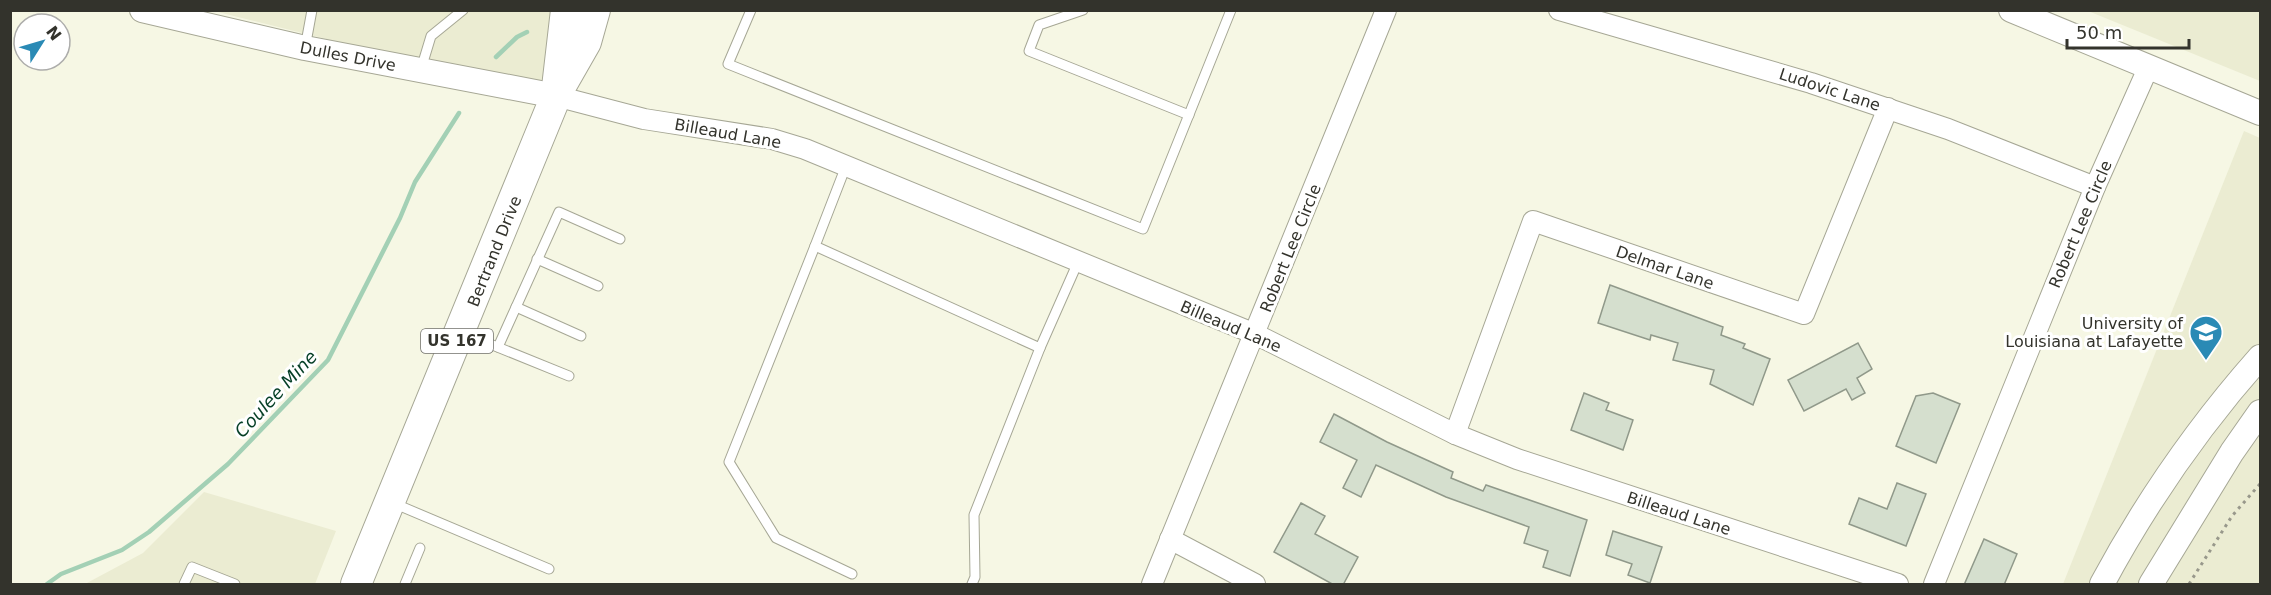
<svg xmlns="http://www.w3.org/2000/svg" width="2271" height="595" font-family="'DejaVu Sans',sans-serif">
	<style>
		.built { fill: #ebecd2 }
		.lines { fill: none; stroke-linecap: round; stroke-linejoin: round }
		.stream { stroke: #a3d0b5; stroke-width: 4.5 }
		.building { fill: #d5dfce; stroke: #90998a; stroke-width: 1.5 }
		.service-casing { stroke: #a6a795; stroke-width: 11 }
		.minor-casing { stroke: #a6a795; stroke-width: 22 }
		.tertiary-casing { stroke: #a6a795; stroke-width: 26 }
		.primary-casing { stroke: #a6a795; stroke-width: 32 }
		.path { stroke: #98988b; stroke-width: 3; stroke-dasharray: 3 4.5; stroke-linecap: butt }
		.service { stroke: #fff; stroke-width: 9 }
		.minor { stroke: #fff; stroke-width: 20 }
		.tertiary { stroke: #fff; stroke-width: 24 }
		.primary { stroke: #fff; stroke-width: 30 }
		.labels { text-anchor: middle; stroke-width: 6; stroke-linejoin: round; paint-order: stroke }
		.shield { fill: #fff; stroke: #70706b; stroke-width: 1.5 }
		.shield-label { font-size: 15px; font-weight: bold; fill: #33332c }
		.street-label { font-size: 16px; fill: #33332c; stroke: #fff }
		.poi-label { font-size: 16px; fill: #33332c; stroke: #fff; text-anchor: end }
		.water-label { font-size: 18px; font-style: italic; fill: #053f26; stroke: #fff }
	</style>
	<rect width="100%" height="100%" fill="#f6f7e4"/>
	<g class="built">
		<polygon points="214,11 580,11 556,96"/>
		<polygon points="2088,11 2260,11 2260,81"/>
		<polygon points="2244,131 2260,138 2260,584 2063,584"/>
		<polygon points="204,492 336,531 315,584 85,584 143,553"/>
	</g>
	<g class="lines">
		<g class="stream">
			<polyline points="496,57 517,37 527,32"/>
			<polyline points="47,584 61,574 122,550 149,532 228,464 328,360 400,218 415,182 459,113"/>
		</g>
	</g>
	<g class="building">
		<polygon points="1610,285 1723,327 1721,335 1745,344 1743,348 1770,359 1753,405 1710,384 1714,370 1673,360 1678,343 1651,335 1650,340 1598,323"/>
		<polygon points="1858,343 1872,369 1857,378 1865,393 1852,400 1846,389 1804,411 1788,380"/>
		<polygon points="1584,393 1609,403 1606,410 1633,420 1623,450 1571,430"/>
		<polygon points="1933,393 1960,404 1936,463 1896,446 1916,396"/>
		<polygon points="1334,414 1387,442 1453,472 1451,478 1483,491 1486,485 1587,520 1570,576 1543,567 1548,551 1524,543 1529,527 1446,497 1376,465 1361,497 1343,488 1357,460 1320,442"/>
		<polygon points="1897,483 1926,494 1906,546 1849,524 1859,498 1887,509"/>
		<polygon points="1301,503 1325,516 1315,534 1358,557 1343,585 1334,585 1274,552"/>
		<polygon points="1613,531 1662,547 1650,583 1628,575 1632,564 1606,555"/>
		<polygon points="1984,539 2017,554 2004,585 1964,585"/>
	</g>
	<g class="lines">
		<defs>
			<g id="service">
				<polyline points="751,10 728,64 1143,229 1231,10"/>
				<polyline points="1083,10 1039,25 1029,51 1189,115"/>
				<polyline points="305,48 312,10"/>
				<polyline points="421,69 431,36 463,10"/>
				<polyline points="846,166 815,246 1040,348 1078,262"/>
				<polyline points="815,246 729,462 776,538 852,574"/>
				<polyline points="537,259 598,286"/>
				<polyline points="516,307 581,336"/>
				<polyline points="463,333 569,376"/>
				<polyline points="498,347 559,212 620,239"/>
				<polyline points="393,503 549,569"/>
				<polyline points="184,584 192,567 235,584"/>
				<polyline points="405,584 420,548"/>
				<polyline points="972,584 975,577 974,515 1040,348"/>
			</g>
			<g id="minor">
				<polyline points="1559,10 1811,83 1948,129 2095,187"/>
				<polyline points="556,96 644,119 772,139 805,149 1255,334 1455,434 1517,459 1898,584"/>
				<polyline points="1455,434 1533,221 1804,314 1888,108"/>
				<polyline points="1170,539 1255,584"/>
				<polyline points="1152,584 1386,10"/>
				<polyline points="1934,584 2095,187 2149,66"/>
			</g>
			<g id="tertiary">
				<polyline points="142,10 305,48 556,96"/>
				<polyline points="2011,10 2260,113"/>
				<path d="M2102 584C2146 502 2198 427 2260 357"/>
				<polyline points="2151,584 2232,452 2260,412"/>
			</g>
			<g id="primary">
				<polyline points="562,84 586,42 595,10"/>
				<polyline points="356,584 556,96 566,10"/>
			</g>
		</defs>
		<use href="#service" class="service-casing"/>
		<use href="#minor" class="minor-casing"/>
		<use href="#tertiary" class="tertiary-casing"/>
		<use href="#primary" class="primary-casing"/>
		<polyline class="path" points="2189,584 2232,516 2260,484"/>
		<use href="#service" class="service"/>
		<use href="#minor" class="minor"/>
		<use href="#tertiary" class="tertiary"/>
		<use href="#primary" class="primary"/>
	</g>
	<defs>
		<symbol id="university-pin" viewBox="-11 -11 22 30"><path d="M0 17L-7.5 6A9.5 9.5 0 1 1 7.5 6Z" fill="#2a8ab5" stroke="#fff"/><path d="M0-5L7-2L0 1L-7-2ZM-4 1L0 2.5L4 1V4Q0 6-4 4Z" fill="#fff"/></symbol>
	</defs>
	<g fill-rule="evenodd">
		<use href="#university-pin" x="2187" y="313" width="38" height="52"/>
	</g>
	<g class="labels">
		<rect class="shield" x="421" y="329" width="72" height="24" rx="4.5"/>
		<g class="shield-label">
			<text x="457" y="346">US 167</text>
		</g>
		<g class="street-label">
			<text transform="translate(348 56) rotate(11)" y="6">Dulles Drive</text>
			<text transform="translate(1830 89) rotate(18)" y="6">Ludovic Lane</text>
			<text transform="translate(728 133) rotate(10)" y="6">Billeaud Lane</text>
			<text transform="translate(2080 224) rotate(-67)" y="6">Robert Lee Circle</text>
			<text transform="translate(1290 248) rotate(-68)" y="6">Robert Lee Circle</text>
			<text transform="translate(494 251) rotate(-68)" y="6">Bertrand Drive</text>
			<text transform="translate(1665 267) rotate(19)" y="6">Delmar Lane</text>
			<text transform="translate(1231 326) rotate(23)" y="6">Billeaud Lane</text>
			<text transform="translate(1679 513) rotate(18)" y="6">Billeaud Lane</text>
		</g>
		<g class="poi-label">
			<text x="2183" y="329">University of<tspan x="2183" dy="18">Louisiana at Lafayette</tspan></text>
		</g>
		<g class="water-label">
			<text transform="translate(276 394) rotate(-47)" y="6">Coulee Mine</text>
		</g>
	</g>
	<rect width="2271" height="595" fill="none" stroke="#33332c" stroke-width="24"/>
	<g transform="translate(42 42) rotate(53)"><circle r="28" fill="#ffffff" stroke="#adadab" stroke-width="1.5"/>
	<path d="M0-4.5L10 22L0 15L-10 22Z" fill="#2a8ab5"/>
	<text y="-9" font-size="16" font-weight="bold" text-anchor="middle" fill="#33332c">N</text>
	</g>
	<path d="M2067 39v9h122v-9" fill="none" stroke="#33332c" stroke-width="3"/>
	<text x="2076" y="39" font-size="18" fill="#33332c" stroke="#ffffff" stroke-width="4.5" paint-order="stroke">50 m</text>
</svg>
